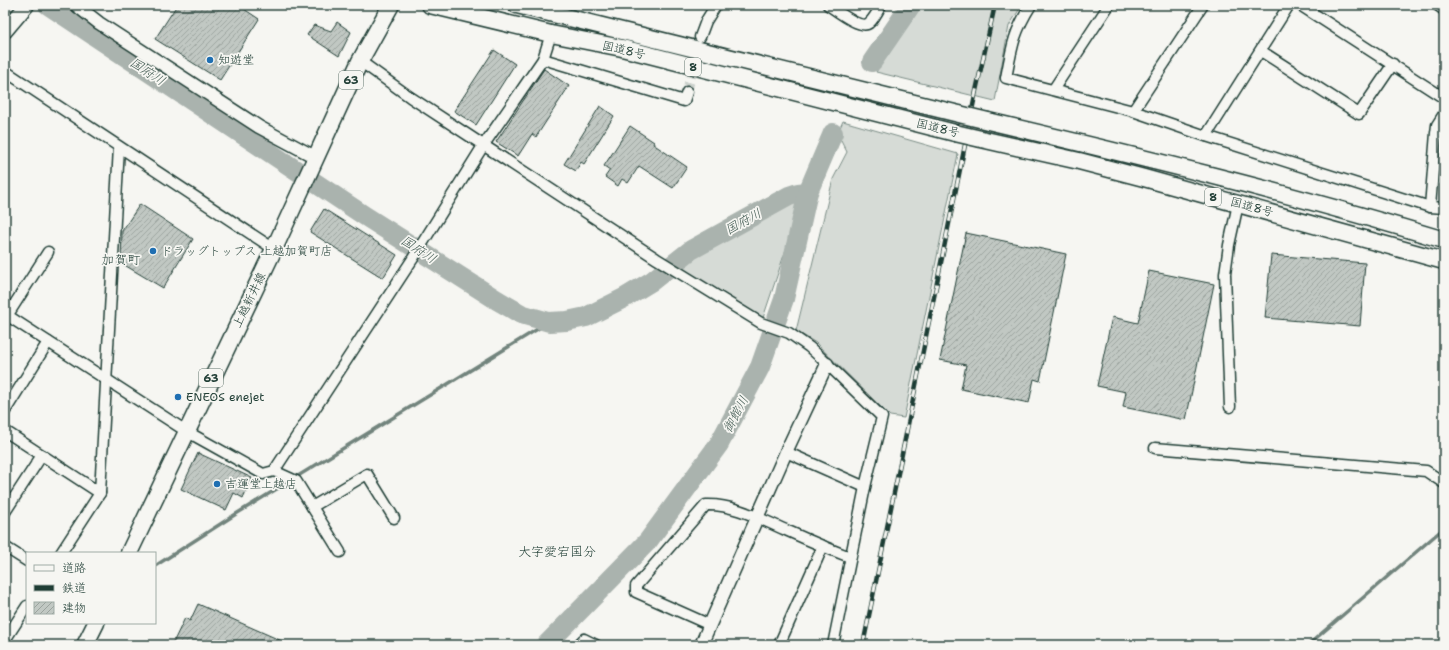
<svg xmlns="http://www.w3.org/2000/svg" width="1449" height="650" font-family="'Shantell Sans','Klee One',sans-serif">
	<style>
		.grass { fill: #d6dbd6; stroke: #7a8c85 }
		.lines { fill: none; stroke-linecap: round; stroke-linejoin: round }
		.stream { stroke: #72847d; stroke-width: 3.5 }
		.river { stroke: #aab3ae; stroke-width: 20 }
		.building { fill: url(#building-hatch); stroke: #1f3d34 }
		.minor-tunnel { stroke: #cbd1cc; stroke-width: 10; stroke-dasharray: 10 5; stroke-linecap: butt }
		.minor-casing { stroke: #1f3d34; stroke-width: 13 }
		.tertiary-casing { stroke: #1f3d34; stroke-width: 15 }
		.secondary-casing { stroke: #1f3d34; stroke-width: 17 }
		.primary-casing { stroke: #1f3d34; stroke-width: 19 }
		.trunk-casing { stroke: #1f3d34; stroke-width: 19 }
		.minor { stroke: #f6f6f2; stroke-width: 10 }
		.tertiary { stroke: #f6f6f2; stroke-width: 12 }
		.secondary { stroke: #f6f6f2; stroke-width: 14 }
		.primary { stroke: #f6f6f2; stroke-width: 16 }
		.trunk { stroke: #f6f6f2; stroke-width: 16 }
		.rail-casing { stroke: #1f3d34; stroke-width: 4.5 }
		.rail { stroke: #f6f6f2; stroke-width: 3; stroke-dasharray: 9; stroke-linecap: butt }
		.trunk-bridge-casing { stroke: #1f3d34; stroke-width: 19; stroke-linecap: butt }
		.trunk-bridge { stroke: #f6f6f2; stroke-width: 16 }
		.poi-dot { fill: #1f6fb2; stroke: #f6f6f2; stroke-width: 1.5 }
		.labels { text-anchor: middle; stroke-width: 3.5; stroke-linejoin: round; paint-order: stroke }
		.shield { fill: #f6f6f2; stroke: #60746d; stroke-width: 1 }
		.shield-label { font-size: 11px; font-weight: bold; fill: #1f3d34 }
		.street-label { font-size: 12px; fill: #1f3d34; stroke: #f6f6f2 }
		.poi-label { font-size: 12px; fill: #1f3d34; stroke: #f6f6f2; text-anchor: start }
		.water-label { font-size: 13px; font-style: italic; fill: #425a52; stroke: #f6f6f2 }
		.neighbourhood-label { font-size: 13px; fill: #1f3d34; stroke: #f6f6f2 }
	</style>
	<defs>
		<pattern id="building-hatch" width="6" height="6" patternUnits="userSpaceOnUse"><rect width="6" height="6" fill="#c1c8c3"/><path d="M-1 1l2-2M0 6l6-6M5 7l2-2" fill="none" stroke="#9ca49f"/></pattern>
	</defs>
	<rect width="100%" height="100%" fill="#f6f6f2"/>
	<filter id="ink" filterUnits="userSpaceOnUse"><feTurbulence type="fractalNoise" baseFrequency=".025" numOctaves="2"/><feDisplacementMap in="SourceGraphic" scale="8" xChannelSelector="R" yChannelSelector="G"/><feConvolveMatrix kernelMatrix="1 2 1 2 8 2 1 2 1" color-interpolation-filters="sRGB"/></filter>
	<g filter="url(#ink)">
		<g class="grass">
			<polygon points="920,5 1022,5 1009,26 995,101 876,72 911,17"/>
			<polygon points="843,121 958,154 904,418 890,416 816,343 796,331 833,179 847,152 841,140 836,137"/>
			<polygon points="790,201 796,202 800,207 763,318 679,266"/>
		</g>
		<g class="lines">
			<g class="stream">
				<polyline points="155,566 236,514 549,322"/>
				<polyline points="1308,645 1444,528"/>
			</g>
			<g class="river">
				<polyline points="48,5 365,216 497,300 521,314 549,322 567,321 586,317 624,298 652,281 691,250 789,196 798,193 808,192"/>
				<polyline points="872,62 911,5"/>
				<polyline points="546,645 648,541 719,444 760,367 784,299 808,192 833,133"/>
			</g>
		</g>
		<g class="building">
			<polygon points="177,5 238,5 259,19 220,80 155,39"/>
			<polygon points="337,22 351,32 339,56 307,35 314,25 331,31"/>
			<polygon points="494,50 515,64 476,125 454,111"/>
			<polygon points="544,69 569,86 536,137 532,134 518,156 496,142"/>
			<polygon points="600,106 614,116 584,164 581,162 576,171 564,164"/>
			<polygon points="630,126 654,142 653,144 687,167 673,188 639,166 628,183 622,179 618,186 605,177 610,170 604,166"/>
			<polygon points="140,204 193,239 163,288 121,263 122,231"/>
			<polygon points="324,209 397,255 383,278 310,232"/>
			<polygon points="966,233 1066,254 1040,381 1034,379 1029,403 961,389 966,365 940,360"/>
			<polygon points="1271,255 1365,263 1360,326 1265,318"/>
			<polygon points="1149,271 1214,284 1186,420 1123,407 1126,392 1097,386 1112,317 1138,323"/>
			<polygon points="198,453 252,478 243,498 234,493 226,510 181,489"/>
			<polygon points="198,604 291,645 172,645 185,618 190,621"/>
		</g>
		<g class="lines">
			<polyline class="minor-tunnel" points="687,92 698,45"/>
			<defs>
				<g id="minor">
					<path d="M828 5C836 10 861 30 869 23 874 19 878 11 881 5"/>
					<path d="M1031 5C1014 32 1012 46 1006 78L1133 111 1206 136 1430 207 1444 208"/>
					<polyline points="1300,5 1444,98"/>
					<polyline points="1437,5 1444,10"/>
					<polyline points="700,37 706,21 716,5"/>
					<polyline points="1261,51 1359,114 1393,64"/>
					<polyline points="543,59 684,101 687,92"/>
					<polyline points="360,61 410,97 657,259 761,323 789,333 809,347 819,356 882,417 865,487 833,645"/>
					<polyline points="5,71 274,249"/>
					<polyline points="1053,90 1109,5"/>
					<polyline points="1133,111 1203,5"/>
					<polyline points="1206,136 1289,5"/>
					<polyline points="1430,207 1436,133 1437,125 1444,114"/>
					<polyline points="5,314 186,431 263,474 274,471 412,260 483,146 543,59 551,34"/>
					<polyline points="7,316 48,252"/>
					<polyline points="1230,407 1225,274 1229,245 1238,204"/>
					<polyline points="5,411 48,342"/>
					<polyline points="5,431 100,493"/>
					<polyline points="1155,448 1426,471 1444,483"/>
					<polyline points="786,452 865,487"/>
					<polyline points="274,471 296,481 340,552"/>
					<polyline points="312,507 367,474 394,518"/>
					<polyline points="5,512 42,455"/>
					<polyline points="5,547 27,561"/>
					<polyline points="61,553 100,493 119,147"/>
					<path d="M710 625 636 592V586L706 505C735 504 762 520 788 531 808 540 829 549 850 557"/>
					<polyline points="5,640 27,606"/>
					<polyline points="578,645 584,639 596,645"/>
					<polyline points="779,645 823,546"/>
				</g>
				<g id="tertiary">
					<polyline points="76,5 99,23 259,127 315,157"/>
					<polyline points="701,645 786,452 827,364"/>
				</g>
				<polyline id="secondary" points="5,31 27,5"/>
				<g id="primary">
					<polyline points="129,553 274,249 360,61 391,5"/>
					<polyline points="85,645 96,623"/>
				</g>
				<g id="trunk">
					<polyline points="430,5 551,34 622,48 955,133"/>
					<polyline points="517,5 959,114"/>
					<path d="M988 121C1141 157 1294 194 1444 240"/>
					<polyline points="981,139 1079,161 1144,178 1444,261"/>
				</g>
			</defs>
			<use href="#minor" class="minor-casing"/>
			<use href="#tertiary" class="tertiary-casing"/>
			<use href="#secondary" class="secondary-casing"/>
			<use href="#primary" class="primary-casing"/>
			<use href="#trunk" class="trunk-casing"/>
			<use href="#minor" class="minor"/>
			<use href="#tertiary" class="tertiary"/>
			<use href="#secondary" class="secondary"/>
			<use href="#primary" class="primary"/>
			<use href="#trunk" class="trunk"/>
			<defs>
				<polyline id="rail" points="863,645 976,91 995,5"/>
			</defs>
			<use href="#rail" class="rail-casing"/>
			<use href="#rail" class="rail"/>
			<defs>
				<g id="trunk-bridge">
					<polyline points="959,114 988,121"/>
					<polyline points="955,133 981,139"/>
				</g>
			</defs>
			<use href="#trunk-bridge" class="trunk-bridge-casing"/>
			<use href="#trunk-bridge" class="trunk-bridge"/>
		</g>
	</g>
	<g class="poi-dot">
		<circle cx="210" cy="60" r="4"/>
		<circle cx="153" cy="251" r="4"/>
		<circle cx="178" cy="397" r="4"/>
		<circle cx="217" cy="484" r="4"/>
	</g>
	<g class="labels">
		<g class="shield">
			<rect x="685" y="58" width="16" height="18" rx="3"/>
			<rect x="339" y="71" width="24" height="18" rx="3"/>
			<rect x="1205" y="188" width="16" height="18" rx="3"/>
			<rect x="199" y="369" width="24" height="18" rx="3"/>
		</g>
		<g class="shield-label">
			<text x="693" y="71">8</text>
			<text x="351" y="84">63</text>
			<text x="1213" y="201">8</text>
			<text x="211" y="382">63</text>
		</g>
		<g class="street-label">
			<text transform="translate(624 50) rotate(13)" y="4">国道8号</text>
			<text transform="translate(938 128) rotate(14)" y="4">国道8号</text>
			<text transform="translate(1252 207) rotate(15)" y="4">国道8号</text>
			<text transform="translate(249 300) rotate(-64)" y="4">上越新井線</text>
		</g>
		<g class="poi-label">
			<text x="218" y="64">知遊堂</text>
			<text x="161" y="255">ドラッグトップス 上越加賀町店</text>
			<text x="186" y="401">ENEOS enejet</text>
			<text x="225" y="488">吉運堂上越店</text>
		</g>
		<g class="water-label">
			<text transform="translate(148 71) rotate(33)" y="5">国府川</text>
			<text transform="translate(743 221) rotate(-29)" y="5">国府川</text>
			<text transform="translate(419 249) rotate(33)" y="5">国府川</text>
			<text transform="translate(735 414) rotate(-62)" y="5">御館川</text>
		</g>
		<g class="neighbourhood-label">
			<text x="121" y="264">加賀町</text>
			<text x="557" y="556">大字愛宕国分</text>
		</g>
	</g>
	<rect width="1449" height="650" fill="none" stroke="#f6f6f2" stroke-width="20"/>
	<rect x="10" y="10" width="1429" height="630" fill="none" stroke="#1f3d34" stroke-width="1.5" filter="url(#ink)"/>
	<rect x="26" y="552" width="130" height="72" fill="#f6f6f2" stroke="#a0aca6"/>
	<rect x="34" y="565" width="20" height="6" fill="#f6f6f2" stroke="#a0aca6"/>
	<text x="62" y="572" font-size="12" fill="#1f3d34">道路</text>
	<rect x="34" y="585" width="20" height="6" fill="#1f3d34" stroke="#a0aca6"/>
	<text x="62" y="592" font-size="12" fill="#1f3d34">鉄道</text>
	<rect x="34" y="602" width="20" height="12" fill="url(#building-hatch)" stroke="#a0aca6"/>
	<text x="62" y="612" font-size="12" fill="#1f3d34">建物</text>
</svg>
